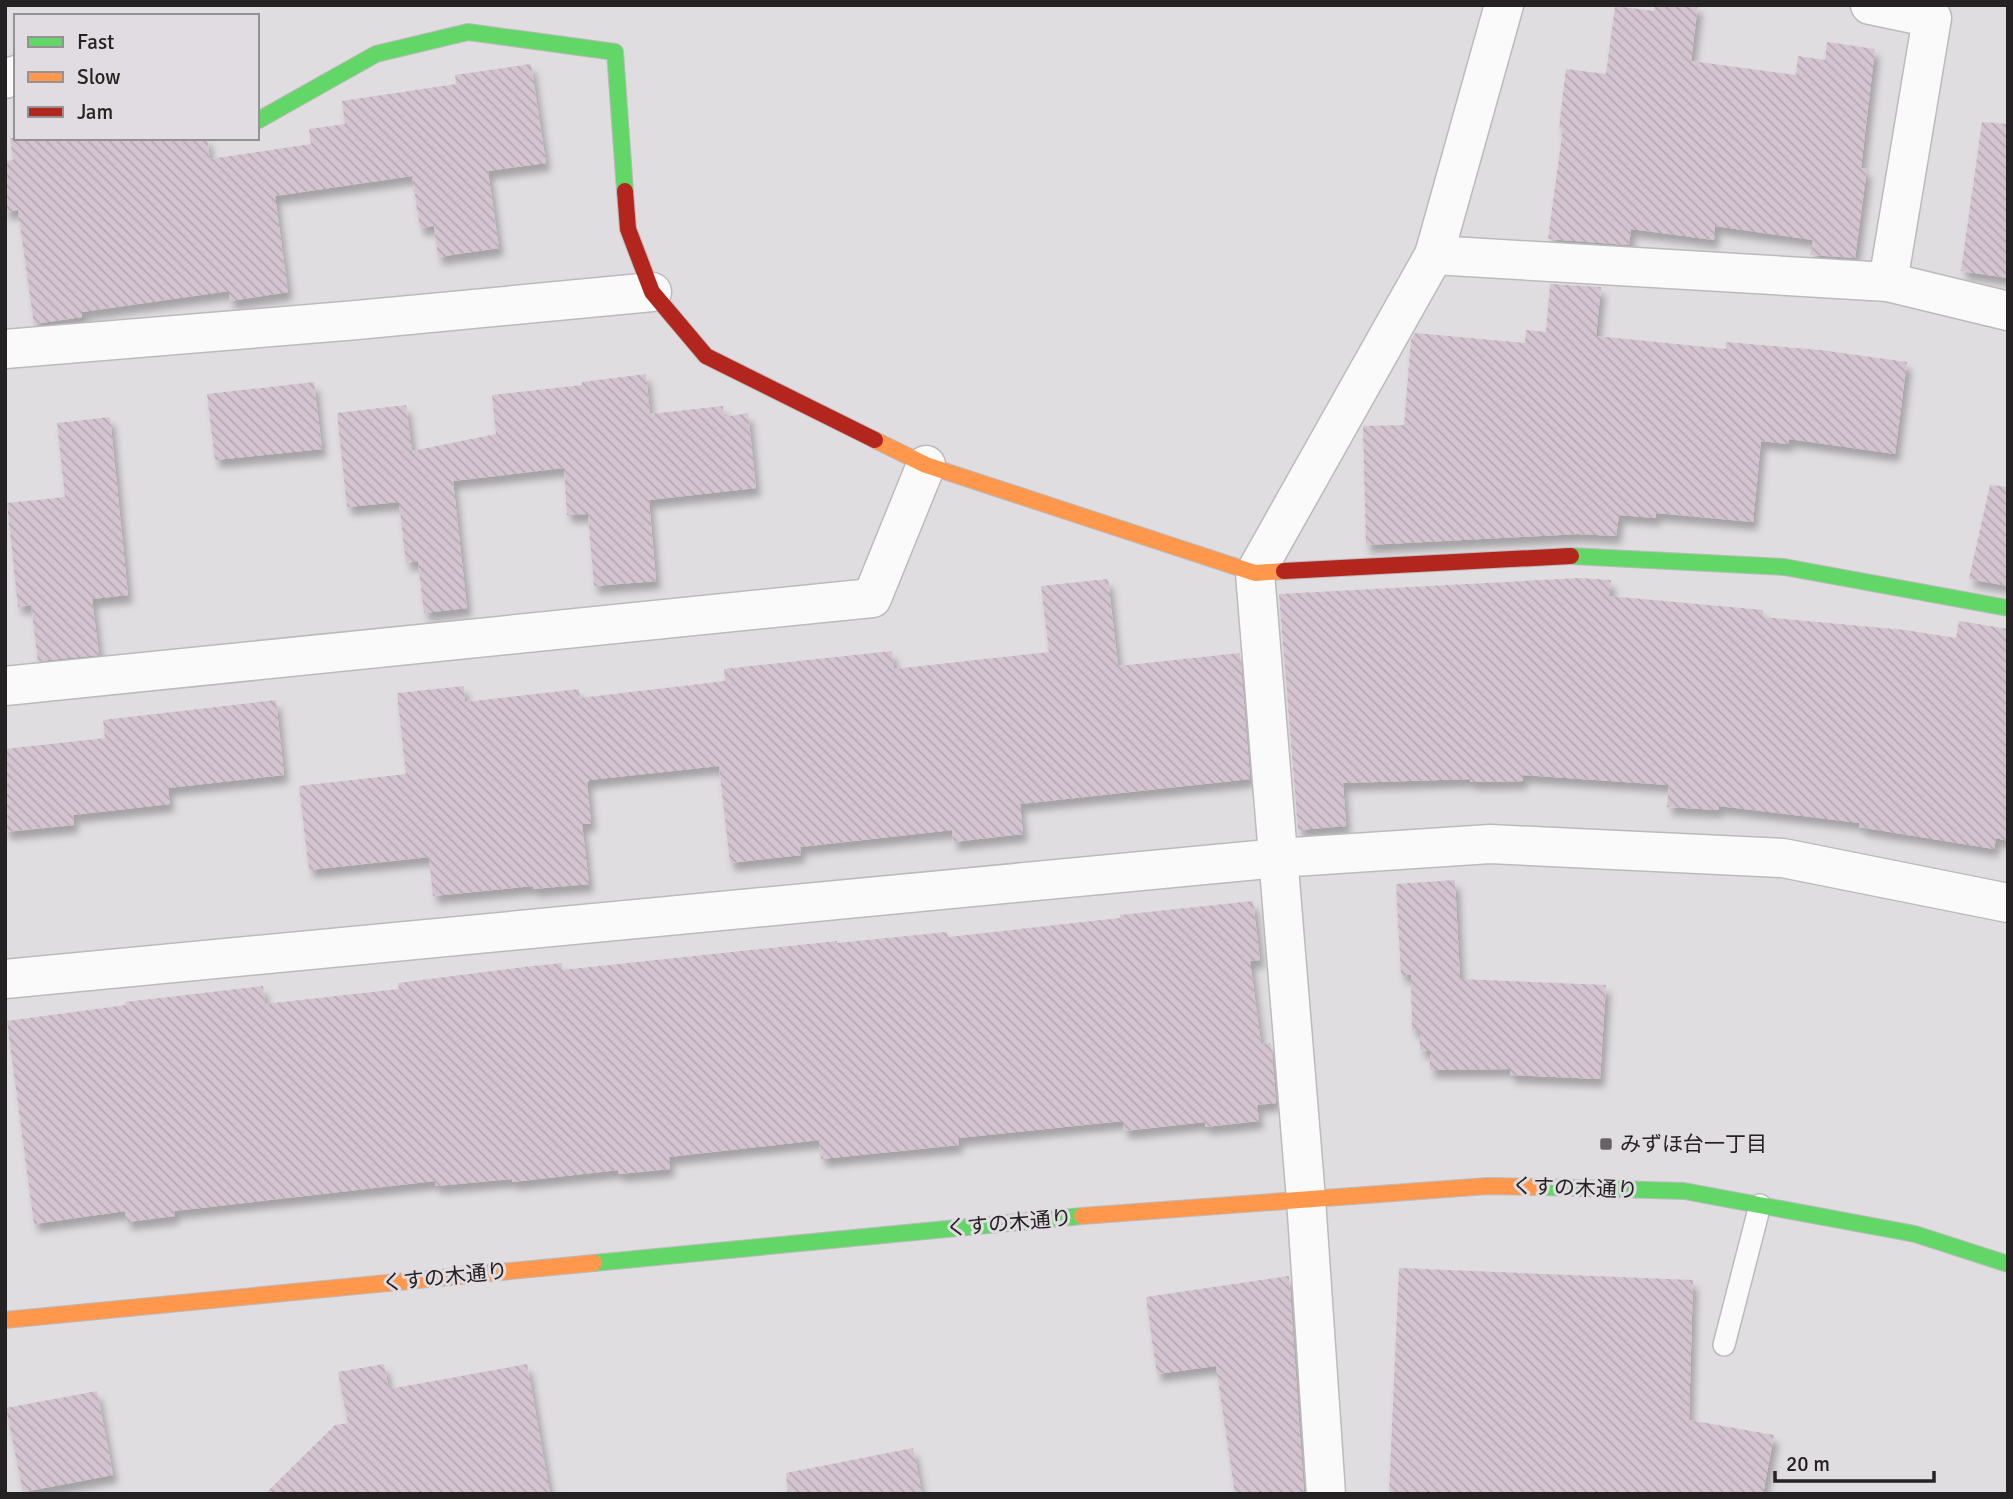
<svg xmlns="http://www.w3.org/2000/svg" width="2013" height="1499" font-family="Signika,'Noto Sans JP',sans-serif">
	<style>
		.building { fill: url(#building-back-hatch); filter: url(#shadow) }
		.lines { fill: none; stroke-linecap: round; stroke-linejoin: round }
		.lane-casing { stroke: #bcbabc; stroke-width: 24 }
		.street-casing { stroke: #bcbabc; stroke-width: 41 }
		.fast-casing { stroke: #bcbabc; stroke-width: 18 }
		.slow-casing { stroke: #bcbabc; stroke-width: 18 }
		.jam-casing { stroke: #bcbabc; stroke-width: 18 }
		.lane { stroke: #fafafa; stroke-width: 21 }
		.street { stroke: #fafafa; stroke-width: 38 }
		.fast { stroke: #63d668; stroke-width: 16 }
		.slow { stroke: #ff974d; stroke-width: 16 }
		.jam { stroke: #b3261e; stroke-width: 16 }
		.poi-dot { fill: #666365; stroke: #e1dce1; stroke-width: 2.5 }
		.labels { text-anchor: middle; stroke-width: 6; stroke-linejoin: round; paint-order: stroke }
		.poi-label { font-size: 21px; fill: #242223; stroke: #e1dce1; text-anchor: start }
		.street-label { font-size: 21px; fill: #242223; stroke: #e1dce1 }
	</style>
	<defs>
		<pattern id="building-back-hatch" width="6" height="6" patternUnits="userSpaceOnUse" patternTransform="scale(1.75)"><rect width="6" height="6" fill="#d4c4d1"/><path d="M-1 5l2 2M0 0l6 6M5-1l2 2" fill="none" stroke="#b6a8b3"/></pattern>
		<filter id="shadow"><feDropShadow dx="4.5" dy="8" stdDeviation="3.5" flood-color="#0004"/></filter>
	</defs>
	<rect width="100%" height="100%" fill="#e0dde0"/>
	<g class="building">
		<polygon points="1655,5 1698,5 1691,61 1796,75 1798,56 1825,60 1827,42 1875,49 1861,168 1867,169 1855,258 1810,255 1813,240 1715,226 1714,240 1631,229 1629,245 1548,239 1563,128 1559,128 1566,69 1606,74 1615,6 1654,11"/>
		<polygon points="531,64 546,163 488,171 499,248 438,257 434,226 420,228 412,176 275,196 288,292 230,301 229,291 82,312 82,317 34,324 18,210 5,212 5,161 13,160 10,138 207,138 210,159 311,144 309,129 345,124 342,101 456,84 455,75"/>
		<polygon points="1982,122 2008,124 2008,278 1961,271"/>
		<polygon points="1550,284 1601,287 1596,336 1726,349 1726,342 1820,350 1907,362 1895,454 1789,439 1788,444 1761,441 1753,522 1656,513 1656,518 1619,515 1616,536 1578,534 1366,545 1363,426 1404,425 1411,340 1415,333 1525,343 1526,330 1546,332"/>
		<polygon points="646,374 650,414 723,406 724,417 748,413 756,488 649,500 656,581 594,586 588,514 567,515 564,468 453,481 467,608 424,613 418,561 406,563 399,502 347,507 337,413 406,405 412,451 496,434 492,395 582,385 582,382"/>
		<polygon points="314,382 322,449 215,460 207,394"/>
		<polygon points="110,417 128,595 92,599 99,655 38,661 31,605 18,607 7,503 65,497 57,423"/>
		<polygon points="1990,485 2008,487 2008,586 1969,579"/>
		<polygon points="1579,578 1611,580 1609,596 1763,610 1763,617 1905,630 1956,638 1959,621 2008,629 2008,841 1996,838 1994,849 1859,827 1860,823 1719,806 1719,810 1667,807 1669,785 1523,775 1523,781 1470,782 1470,779 1343,783 1346,826 1298,830 1279,594"/>
		<polygon points="1108,579 1118,666 1240,653 1250,779 1020,804 1023,834 953,842 952,830 800,847 801,855 730,863 719,766 589,780 589,782 587,782 591,824 582,824 589,884 533,889 533,886 433,896 429,857 309,870 299,786 406,774 397,693 464,686 465,702 579,689 580,698 725,681 724,669 892,651 894,669 1049,652 1041,586"/>
		<polygon points="276,700 284,775 168,788 170,804 73,815 74,825 5,832 5,749 105,738 103,720"/>
		<polygon points="1455,880 1460,979 1606,985 1600,1079 1510,1075 1510,1069 1430,1070 1430,1051 1420,1050 1420,1030 1412,1030 1411,975 1401,975 1396,884"/>
		<polygon points="1253,901 1260,960 1250,961 1261,1044 1271,1043 1276,1103 1257,1105 1259,1121 1205,1127 1205,1122 1124,1131 1123,1121 958,1138 959,1145 821,1159 819,1140 669,1157 670,1169 619,1174 618,1170 512,1182 512,1179 436,1186 435,1181 174,1211 175,1216 127,1222 125,1211 34,1224 7,1021 126,1005 125,1002 263,986 265,1004 399,989 398,983 524,967 562,963 562,970 837,941 837,943 947,932 948,937 1120,918 1120,915"/>
		<polygon points="1399,1268 1693,1280 1689,1420 1774,1435 1763,1494 1389,1494"/>
		<polygon points="1289,1276 1304,1494 1235,1494 1216,1366 1157,1374 1146,1297"/>
		<polygon points="384,1364 389,1389 527,1364 550,1494 265,1494 335,1425 348,1423 338,1372"/>
		<polygon points="97,1391 113,1475 23,1492 6,1408"/>
		<polygon points="913,1448 922,1494 788,1494 786,1473"/>
	</g>
	<g class="lines">
		<defs>
			<polyline id="lane" points="1724,1345 1760,1205"/>
			<g id="street">
				<polyline points="1870,5 1932,18 1888,282"/>
				<polyline points="5,79 16,75"/>
				<polyline points="1434,255 1888,282 2008,311"/>
				<polyline points="5,349 357,320 652,292"/>
				<polyline points="5,686 872,598 926,465"/>
				<polyline points="5,979 1278,858 1490,844 1783,858 2008,903"/>
				<polyline points="1326,1494 1306,1199 1255,573 1434,255 1504,5"/>
			</g>
			<g id="fast">
				<polyline points="257,121 376,54 468,32 615,52 625,191"/>
				<polyline points="1571,556 1784,567 2008,608"/>
				<polyline points="1541,1187 1684,1191 1915,1234 2008,1264"/>
				<polyline points="594,1263 1082,1216"/>
			</g>
			<g id="slow">
				<polyline points="875,440 926,465 1255,573 1284,571"/>
				<polyline points="1082,1216 1488,1186 1541,1187"/>
				<polyline points="5,1320 594,1263"/>
			</g>
			<g id="jam">
				<polyline points="625,191 628,229 652,292 706,356 875,440"/>
				<polyline points="1284,571 1571,556"/>
			</g>
		</defs>
		<use href="#lane" class="lane-casing"/>
		<use href="#street" class="street-casing"/>
		<use href="#fast" class="fast-casing"/>
		<use href="#slow" class="slow-casing"/>
		<use href="#jam" class="jam-casing"/>
		<use href="#lane" class="lane"/>
		<use href="#street" class="street"/>
		<use href="#fast" class="fast"/>
		<use href="#slow" class="slow"/>
		<use href="#jam" class="jam"/>
	</g>
	<rect class="poi-dot" x="1599" y="1137" width="14" height="14" rx="3.5"/>
	<g class="labels">
		<g class="poi-label">
			<text x="1620" y="1151">みずほ台一丁目</text>
		</g>
		<g class="street-label">
			<text transform="translate(1575 1188) rotate(2)" y="7">くすの木通り</text>
			<text transform="translate(1009 1223) rotate(-5)" y="7">くすの木通り</text>
			<text transform="translate(445 1277) rotate(-6)" y="7">くすの木通り</text>
		</g>
	</g>
	<rect width="2013" height="1499" fill="none" stroke="#242223" stroke-width="14"/>
	<rect x="14" y="14" width="245" height="126" fill="#e1dce1" stroke="#959295" stroke-width="2"/>
	<rect x="28" y="37" width="35" height="10" fill="#63d668" stroke="#959295" stroke-width="2"/>
	<text x="77" y="49" font-size="21" fill="#242223">Fast</text>
	<rect x="28" y="72" width="35" height="10" fill="#ff974d" stroke="#959295" stroke-width="2"/>
	<text x="77" y="84" font-size="21" fill="#242223">Slow</text>
	<rect x="28" y="107" width="35" height="10" fill="#b3261e" stroke="#959295" stroke-width="2"/>
	<text x="77" y="119" font-size="21" fill="#242223">Jam</text>
	<path d="M1775 1471v10h159v-10" fill="none" stroke="#242223" stroke-width="3.5"/>
	<text x="1786" y="1471" font-size="21" fill="#242223" stroke="#e1dce1" stroke-width="5" paint-order="stroke">20 m</text>
</svg>
